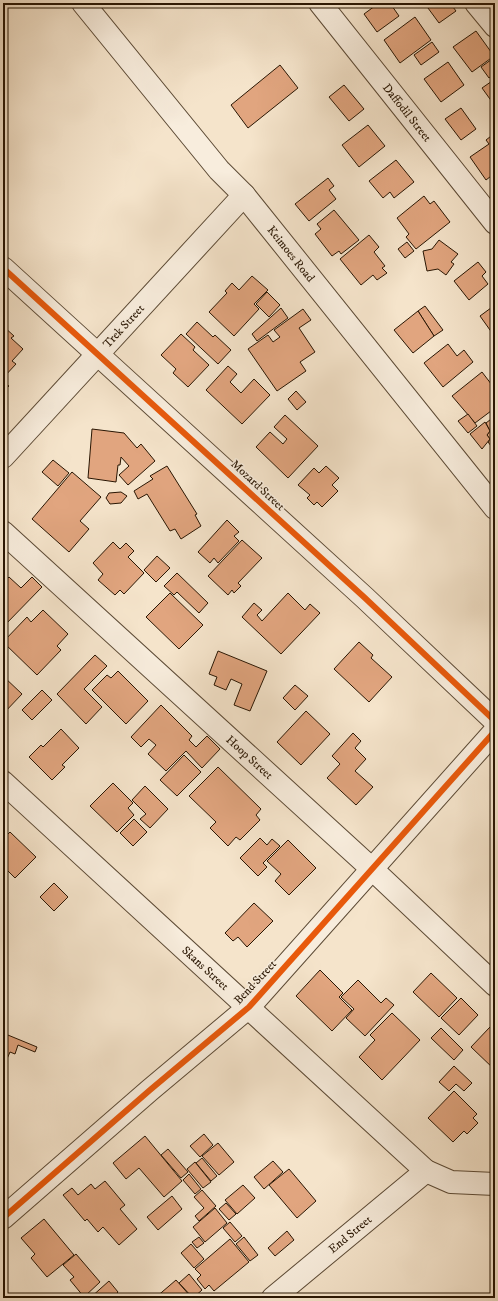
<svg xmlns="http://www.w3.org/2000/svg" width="498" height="1301" font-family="'IM FELL DW Pica',serif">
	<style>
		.building { fill: #e1a57f; stroke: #291603 }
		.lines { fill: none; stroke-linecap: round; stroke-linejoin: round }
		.minor-casing { stroke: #5c4a35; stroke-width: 24 }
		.minor { stroke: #f8eddd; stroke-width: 22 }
		.cycleway-casing { stroke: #f8eddd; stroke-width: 8 }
		.cycleway { stroke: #e8590c; stroke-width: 6 }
		.labels { text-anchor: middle; stroke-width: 3; stroke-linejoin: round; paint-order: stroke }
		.street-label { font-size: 12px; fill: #291603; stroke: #f8eddd }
	</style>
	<rect width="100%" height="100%" fill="#f5e4cb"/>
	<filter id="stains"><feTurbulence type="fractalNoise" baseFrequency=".005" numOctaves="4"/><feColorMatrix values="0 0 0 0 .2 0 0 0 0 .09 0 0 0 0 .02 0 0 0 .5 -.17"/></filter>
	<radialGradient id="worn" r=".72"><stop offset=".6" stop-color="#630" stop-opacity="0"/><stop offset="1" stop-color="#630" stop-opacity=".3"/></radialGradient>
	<g class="building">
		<polygon points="379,3 396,3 392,6 399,16 377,32 364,14"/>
		<polygon points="450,3 456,11 439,23 425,4"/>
		<polygon points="415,17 431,40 400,63 384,40"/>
		<polygon points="476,31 494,56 472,72 453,47"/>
		<polygon points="432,42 439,52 421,65 414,55"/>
		<polygon points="495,57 495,74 489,78 481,67"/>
		<polygon points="448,62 464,85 441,102 424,79"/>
		<polygon points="280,65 298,88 248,128 231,105"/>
		<polygon points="495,79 495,106 482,88"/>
		<polygon points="344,85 364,109 349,121 329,97"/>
		<polygon points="461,108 476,129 461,140 445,119"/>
		<polygon points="368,125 385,146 359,167 342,145"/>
		<polygon points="495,133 495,173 486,180 470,157 489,144 486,140"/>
		<polygon points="396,160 414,182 394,198 390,192 383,198 369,181"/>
		<polygon points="328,178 334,186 329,190 336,199 309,221 295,204"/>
		<polygon points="424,196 430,204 434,201 450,222 416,249 406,237 409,234 397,218"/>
		<polygon points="334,210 359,240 341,254 339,251 332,256 315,234 321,229 317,224"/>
		<polygon points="369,235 379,247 374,252 385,266 382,268 387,273 377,280 373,275 361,285 340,259"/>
		<polygon points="439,240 458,254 451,262 454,264 446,275 438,269 427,271 423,251 432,249"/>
		<polygon points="407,242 414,251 405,258 398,249"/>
		<polygon points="478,262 486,272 482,276 488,284 469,300 454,281"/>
		<polygon points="252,276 268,290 254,304 259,309 234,336 209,312 227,293 225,291 232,283 239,290"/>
		<polygon points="267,292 280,305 269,317 256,304"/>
		<polygon points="495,305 495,337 480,316"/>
		<polygon points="425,306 443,330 434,336 418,311"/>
		<polygon points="281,308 288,318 257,341 252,334"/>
		<polygon points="303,309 311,320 299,328 315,352 300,362 306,371 277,391 248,349 268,335 273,342 280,337 274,330"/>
		<polygon points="418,311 434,336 413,353 394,330"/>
		<polygon points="197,322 213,337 215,335 231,350 218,364 186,334"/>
		<polygon points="3,326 14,336 11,338 23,349 12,361 16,364 3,378"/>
		<polygon points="181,334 195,347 193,350 209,365 188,387 173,373 176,369 161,355"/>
		<polygon points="448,344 457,356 464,350 473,362 443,387 424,363"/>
		<polygon points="228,366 237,374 230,382 241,393 254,379 270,395 242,424 206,390"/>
		<polygon points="482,372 495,389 495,408 475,423 452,396"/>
		<polygon points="3,381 9,386 3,392"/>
		<polygon points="296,391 306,402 297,410 288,399"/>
		<polygon points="468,414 477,426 468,433 458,421"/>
		<polygon points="285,415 318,446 288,478 256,447 270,432 283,444 287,439 274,427"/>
		<polygon points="495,416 495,451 488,442 490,439 487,435 490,431 486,423"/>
		<polygon points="485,422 490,431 487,435 490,439 482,449 470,434"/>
		<polygon points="92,429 124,433 137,448 141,444 155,461 128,485 119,475 129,466 121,457 120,465 118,465 116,482 88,478"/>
		<polygon points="53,460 69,473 58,486 42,472"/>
		<polygon points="167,466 197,514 195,515 201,526 181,539 175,529 170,531 147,494 138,499 134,491 153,479 150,476"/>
		<polygon points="326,466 339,478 332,485 338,491 322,507 317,502 314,505 307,498 310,495 298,485 314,468 319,473"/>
		<polygon points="72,472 101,497 80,521 89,529 69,552 32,519"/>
		<polygon points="121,492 127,496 121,503 110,504 106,498 109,493"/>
		<polygon points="227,520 239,532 234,536 239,541 218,563 214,558 210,563 198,552"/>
		<polygon points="242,540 262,558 238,583 241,586 234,593 232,590 228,595 208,576"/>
		<polygon points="113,542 120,549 126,543 134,551 128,557 144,573 124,594 120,590 115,595 98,580 103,574 93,563"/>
		<polygon points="157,556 170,568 156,582 144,570"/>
		<polygon points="177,573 208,603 199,613 177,592 174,595 164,586"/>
		<polygon points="9,577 21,588 32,577 42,587 3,627 3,605 7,601 3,597 3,583"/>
		<polygon points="170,593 203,625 179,649 146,617"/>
		<polygon points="288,593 305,610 310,604 320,613 281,654 242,617 254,603 262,610 257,615 262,621"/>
		<polygon points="43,610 68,634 57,646 61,650 37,675 3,642 27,617 31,622"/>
		<polygon points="359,642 373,655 371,658 392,677 369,702 334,669"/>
		<polygon points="218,651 267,671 250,711 234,705 242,684 231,679 226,690 214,685 217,677 209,674"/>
		<polygon points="95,655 107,666 84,689 102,707 86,724 57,694"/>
		<polygon points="118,671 148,701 126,724 92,690 107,675 111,678"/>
		<polygon points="3,676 22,694 3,714"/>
		<polygon points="295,685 308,696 295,710 283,698"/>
		<polygon points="42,690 52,700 32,720 22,710"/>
		<polygon points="161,705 192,736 189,740 196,747 207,736 220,749 202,768 186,751 166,771 148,754 156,745 149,739 141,747 131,737"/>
		<polygon points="306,711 330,734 301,765 277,742"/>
		<polygon points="61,729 79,748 62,765 65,767 52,780 29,757 41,745 43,747"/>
		<polygon points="353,733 361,741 355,748 366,759 355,771 373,787 356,805 327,778 340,764 332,756"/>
		<polygon points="184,755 201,772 177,796 160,780"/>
		<polygon points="218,767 261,809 256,815 260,820 240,840 236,837 228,846 210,828 216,822 189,796"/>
		<polygon points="113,783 133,803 128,808 134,815 117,832 90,806"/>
		<polygon points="145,786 168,809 150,828 140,819 146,814 132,800"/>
		<polygon points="134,819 147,832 133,846 120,833"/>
		<polygon points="10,832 36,857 15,878 3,866 3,839"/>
		<polygon points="260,838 267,845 272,839 280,846 263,863 267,867 258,876 240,858"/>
		<polygon points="288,840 316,868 289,895 275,881 281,874 267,861"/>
		<polygon points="54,883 68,897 54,911 40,897"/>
		<polygon points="254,903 273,921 247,947 238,937 233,941 225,933"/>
		<polygon points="320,970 343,993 339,997 352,1010 332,1031 296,996"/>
		<polygon points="431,973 457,998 439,1017 413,992"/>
		<polygon points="358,980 381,1003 386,998 394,1005 365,1036 346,1018 354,1009 341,997"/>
		<polygon points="461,998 478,1015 459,1035 441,1018"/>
		<polygon points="392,1013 420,1040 382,1080 359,1057 375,1040 370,1035"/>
		<polygon points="490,1027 495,1031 495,1070 471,1047"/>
		<polygon points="441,1028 463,1050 454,1060 431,1038"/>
		<polygon points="3,1033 37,1047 35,1052 18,1045 15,1054 10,1052 3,1068"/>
		<polygon points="454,1066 472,1083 464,1091 456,1084 449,1091 439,1082"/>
		<polygon points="454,1091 477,1114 473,1118 478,1123 467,1134 464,1131 453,1142 428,1118"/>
		<polygon points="204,1134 213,1145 200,1157 190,1146"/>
		<polygon points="145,1136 182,1181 164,1197 139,1168 126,1179 113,1163"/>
		<polygon points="218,1143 234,1162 219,1175 202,1156"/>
		<polygon points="168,1149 188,1172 181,1178 161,1155"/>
		<polygon points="202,1158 217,1176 211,1181 196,1163"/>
		<polygon points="273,1161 283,1172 264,1189 254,1177"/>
		<polygon points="195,1162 211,1182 203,1188 187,1169"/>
		<polygon points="289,1169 316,1201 297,1218 269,1185"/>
		<polygon points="189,1174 201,1189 195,1194 183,1180"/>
		<polygon points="105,1181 125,1205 120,1209 137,1229 119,1245 103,1227 98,1232 87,1219 85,1221 63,1195 72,1188 78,1195 91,1184 95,1189"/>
		<polygon points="243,1185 255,1198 237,1214 225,1200"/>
		<polygon points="202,1190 216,1206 199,1221 195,1216 204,1208 194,1197"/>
		<polygon points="172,1196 182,1209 158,1230 147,1217"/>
		<polygon points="226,1203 236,1214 229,1220 219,1209"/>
		<polygon points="215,1208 227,1223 205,1242 193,1227"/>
		<polygon points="44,1219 74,1255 47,1277 31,1258 35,1254 21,1238"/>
		<polygon points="230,1222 242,1236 235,1242 223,1228"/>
		<polygon points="287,1231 294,1240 275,1256 268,1248"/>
		<polygon points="199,1237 204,1243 197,1248 192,1242"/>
		<polygon points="244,1237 258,1255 250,1261 236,1244"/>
		<polygon points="230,1239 249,1262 214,1291 209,1285 205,1289 197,1279 201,1275 195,1269"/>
		<polygon points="191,1244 204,1259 194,1268 181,1253"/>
		<polygon points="76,1254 100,1282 84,1297 70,1280 74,1277 63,1265"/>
		<polygon points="189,1274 202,1290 193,1298 179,1283"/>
		<polygon points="176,1280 192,1298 155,1298"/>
		<polygon points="109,1281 118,1292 112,1298 90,1298"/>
	</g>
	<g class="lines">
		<defs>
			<g id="minor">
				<path id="s1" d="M83 3 219 170 244 195 495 508"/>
				<path id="s2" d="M320 3 495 223"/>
				<polyline points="476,3 495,26"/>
				<polyline points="3,268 365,598 495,721"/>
				<path id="s3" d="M3 457 244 195"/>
				<path id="s4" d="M3 532 372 869 495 985"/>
				<path id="s5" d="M3 782 426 1171 451 1182 495 1184"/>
				<polyline points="3,1218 150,1090 249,1007 495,731"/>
				<path id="s6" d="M273 1298 426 1171"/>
			</g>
		</defs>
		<use href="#minor" class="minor-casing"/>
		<use href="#minor" class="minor"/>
		<defs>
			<g id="cycleway">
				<polyline points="3,268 365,598 495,721"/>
				<polyline points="3,1218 150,1090 249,1007 495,731"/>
			</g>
		</defs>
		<use href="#cycleway" class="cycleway-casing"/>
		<use href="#cycleway" class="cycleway"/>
	</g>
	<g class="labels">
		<g class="street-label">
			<text dy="4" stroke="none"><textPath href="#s2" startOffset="140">Daffodil Street</textPath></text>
			<text dy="4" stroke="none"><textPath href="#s1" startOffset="326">Keimoes Road</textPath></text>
			<text dy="4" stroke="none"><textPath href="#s3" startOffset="178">Trek Street</textPath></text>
			<text transform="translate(258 485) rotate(43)" y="4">Mozard Street</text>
			<text dy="4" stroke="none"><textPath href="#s4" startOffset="334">Hoop Street</textPath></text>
			<text dy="4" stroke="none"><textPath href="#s5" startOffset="275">Skans Street</textPath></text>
			<text transform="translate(255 982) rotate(-47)" y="4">Bend Street</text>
			<text dy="4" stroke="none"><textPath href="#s6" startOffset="100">End Street</textPath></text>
		</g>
	</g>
	<rect width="498" height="1301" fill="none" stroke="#f5e4cb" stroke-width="16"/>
	<rect x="4" y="4" width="490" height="1293" fill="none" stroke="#291603" stroke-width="2"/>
	<rect x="8" y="8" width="482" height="1285" fill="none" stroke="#291603"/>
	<rect width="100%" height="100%" filter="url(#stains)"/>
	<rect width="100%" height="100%" fill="url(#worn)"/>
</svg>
